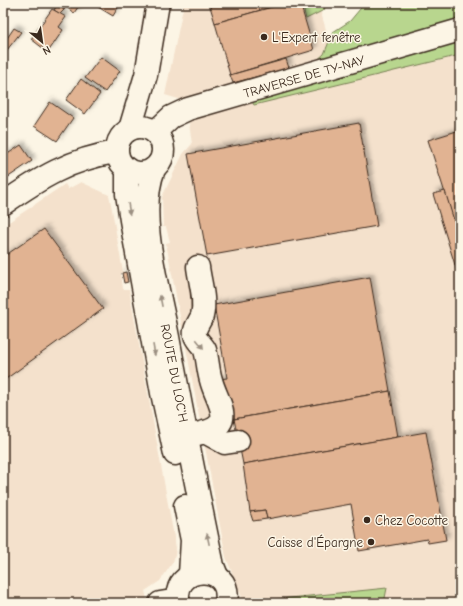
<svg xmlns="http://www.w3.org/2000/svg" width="463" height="606" font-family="'Comic Neue',sans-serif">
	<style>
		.built { fill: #f4e1cc }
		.green { fill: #b8d68e; stroke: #7a8056 }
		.building { fill: #e1b392; stroke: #3b2a1e; filter: url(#shadow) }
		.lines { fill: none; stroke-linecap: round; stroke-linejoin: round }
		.minor-casing { stroke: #3b2a1e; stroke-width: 25 }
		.major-casing { stroke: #3b2a1e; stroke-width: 25 }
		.minor { stroke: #fcf5e5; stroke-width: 22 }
		.major { stroke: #fcf5e5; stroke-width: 22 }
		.oneway { fill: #9c9082 }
		.poi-dot { fill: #3b2a1e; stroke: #fcf5e5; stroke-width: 1.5 }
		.labels { text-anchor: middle; stroke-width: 3; stroke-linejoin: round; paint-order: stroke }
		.poi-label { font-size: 13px; fill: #3b2a1e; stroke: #fcf5e5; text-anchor: start }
		.street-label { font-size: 13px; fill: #3b2a1e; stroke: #fcf5e5 }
	</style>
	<defs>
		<filter id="shadow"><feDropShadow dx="3.5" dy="-3.5" stdDeviation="2" flood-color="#0004"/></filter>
	</defs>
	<rect width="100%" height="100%" fill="#fcf5e5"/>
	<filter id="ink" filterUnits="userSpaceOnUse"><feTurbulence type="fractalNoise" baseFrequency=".025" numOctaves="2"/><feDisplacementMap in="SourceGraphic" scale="8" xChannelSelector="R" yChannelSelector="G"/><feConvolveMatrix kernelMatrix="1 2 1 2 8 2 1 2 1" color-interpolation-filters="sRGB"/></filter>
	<g filter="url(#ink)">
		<g class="built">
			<polygon points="184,3 318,3 335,60 185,101 165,95"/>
			<polygon points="460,35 460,603 244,603 226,557 166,243 170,242 166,227 163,227 162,197 183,154 192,144 188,116"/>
			<polygon points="81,182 109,195 111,204 123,272 121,273 123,289 129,289 176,548 175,555 173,562 160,581 145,591 148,603 3,603 3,226 65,184 68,189"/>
		</g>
		<g class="green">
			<polygon points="302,3 327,3 324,10 306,19"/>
			<polygon points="365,3 460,3 460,55 254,105 251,100 314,63 324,54 333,32 350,21"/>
			<polygon points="387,588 384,603 258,603 261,601"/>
		</g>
		<g class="building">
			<polygon points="54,3 81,3 74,13 66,7 64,10"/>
			<polygon points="101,3 114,3 119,6 113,16 98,7"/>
			<polygon points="209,3 286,3 215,23"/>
			<polygon points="286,3 300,3 314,50 230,75 215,23"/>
			<polygon points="57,5 64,10 60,14 54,10"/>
			<polygon points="52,9 66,17 59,27 63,30 48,52 31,39"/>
			<polygon points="14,28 21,32 7,50 3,47 3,44"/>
			<polygon points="101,57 120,71 105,92 85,78"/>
			<polygon points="286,59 289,68 233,83 230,75"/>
			<polygon points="81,79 100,94 85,114 66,100"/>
			<polygon points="50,102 73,118 57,141 34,126"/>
			<polygon points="359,123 377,226 207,256 188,154"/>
			<polygon points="460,130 460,240 428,140"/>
			<polygon points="21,145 32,161 7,178 3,172 3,157"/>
			<polygon points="445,191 460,240 460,281 433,194"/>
			<polygon points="44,229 103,309 3,381 3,257"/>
			<polygon points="126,272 128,282 124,283 122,273"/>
			<polygon points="370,277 390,391 234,419 231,400 223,401 219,379 227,378 214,305"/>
			<polygon points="390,391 398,437 243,464 234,419"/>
			<polygon points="426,432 446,540 428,543 427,539 359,551 351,504 267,519 265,510 250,512 243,464"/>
			<polygon points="265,510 267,519 253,521 250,512"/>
		</g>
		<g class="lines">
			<defs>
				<g id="minor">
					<polyline points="155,132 171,117 188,109 460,30"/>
					<path d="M3 204C40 178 71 159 116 152"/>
					<path d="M198 267C200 283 206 300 202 316 200 321 193 330 195 335 196 341 203 345 205 350 208 360 208 371 211 380 216 401 237 423 205 432"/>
					<polyline points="197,434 205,432 225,443 238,441"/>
					<polyline points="160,603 178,600"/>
				</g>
				<g id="major">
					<circle cx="140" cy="150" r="23"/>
					<polyline points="130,129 146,75 158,3"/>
					<path d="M154 169C136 214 159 290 168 337 182 413 197 490 213 566L217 576"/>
					<polyline points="127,170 127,194 131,220 162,393 175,454"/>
					<polyline points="185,506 192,540 190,575"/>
					<path d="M179 603C169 565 234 560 226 603"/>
				</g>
			</defs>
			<use href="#minor" class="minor-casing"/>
			<use href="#major" class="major-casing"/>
			<use href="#minor" class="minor"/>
			<use href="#major" class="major"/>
		</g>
		<defs><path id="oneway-solid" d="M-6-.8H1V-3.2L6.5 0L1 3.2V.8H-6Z"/></defs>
		<g class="oneway">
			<use href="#oneway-solid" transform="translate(129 209) rotate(81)"/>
			<use href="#oneway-solid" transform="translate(161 301) rotate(-101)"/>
			<use href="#oneway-solid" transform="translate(200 344) rotate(52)"/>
			<use href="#oneway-solid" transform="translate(154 350) rotate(80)"/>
			<use href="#oneway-solid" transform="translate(208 539) rotate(-102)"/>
		</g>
	</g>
	<g class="poi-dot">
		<circle cx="264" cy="37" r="4"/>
		<circle cx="367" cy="520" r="4"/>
		<circle cx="371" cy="542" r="4"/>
	</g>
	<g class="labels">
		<g class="poi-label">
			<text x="272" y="42">L'Expert fenêtre</text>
			<text x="375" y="525">Chez Cocotte</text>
			<text x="363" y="547" text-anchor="end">Caisse d'Épargne</text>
		</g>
		<g class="street-label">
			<text transform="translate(304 76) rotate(-16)" y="5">TRAVERSE DE TY-NAY</text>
			<text transform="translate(175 373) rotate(79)" y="5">ROUTE DU LOC'H</text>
		</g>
	</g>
	<rect width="463" height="606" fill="none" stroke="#fcf5e5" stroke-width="16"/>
	<rect x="8" y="8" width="447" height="590" fill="none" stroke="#3b2a1e" stroke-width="1.5" filter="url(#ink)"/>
	<g transform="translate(42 42) rotate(151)" stroke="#fcf5e5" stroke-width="3" paint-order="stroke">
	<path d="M0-3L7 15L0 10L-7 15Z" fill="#3b2a1e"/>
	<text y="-6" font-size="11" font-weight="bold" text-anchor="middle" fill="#3b2a1e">N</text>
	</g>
</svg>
